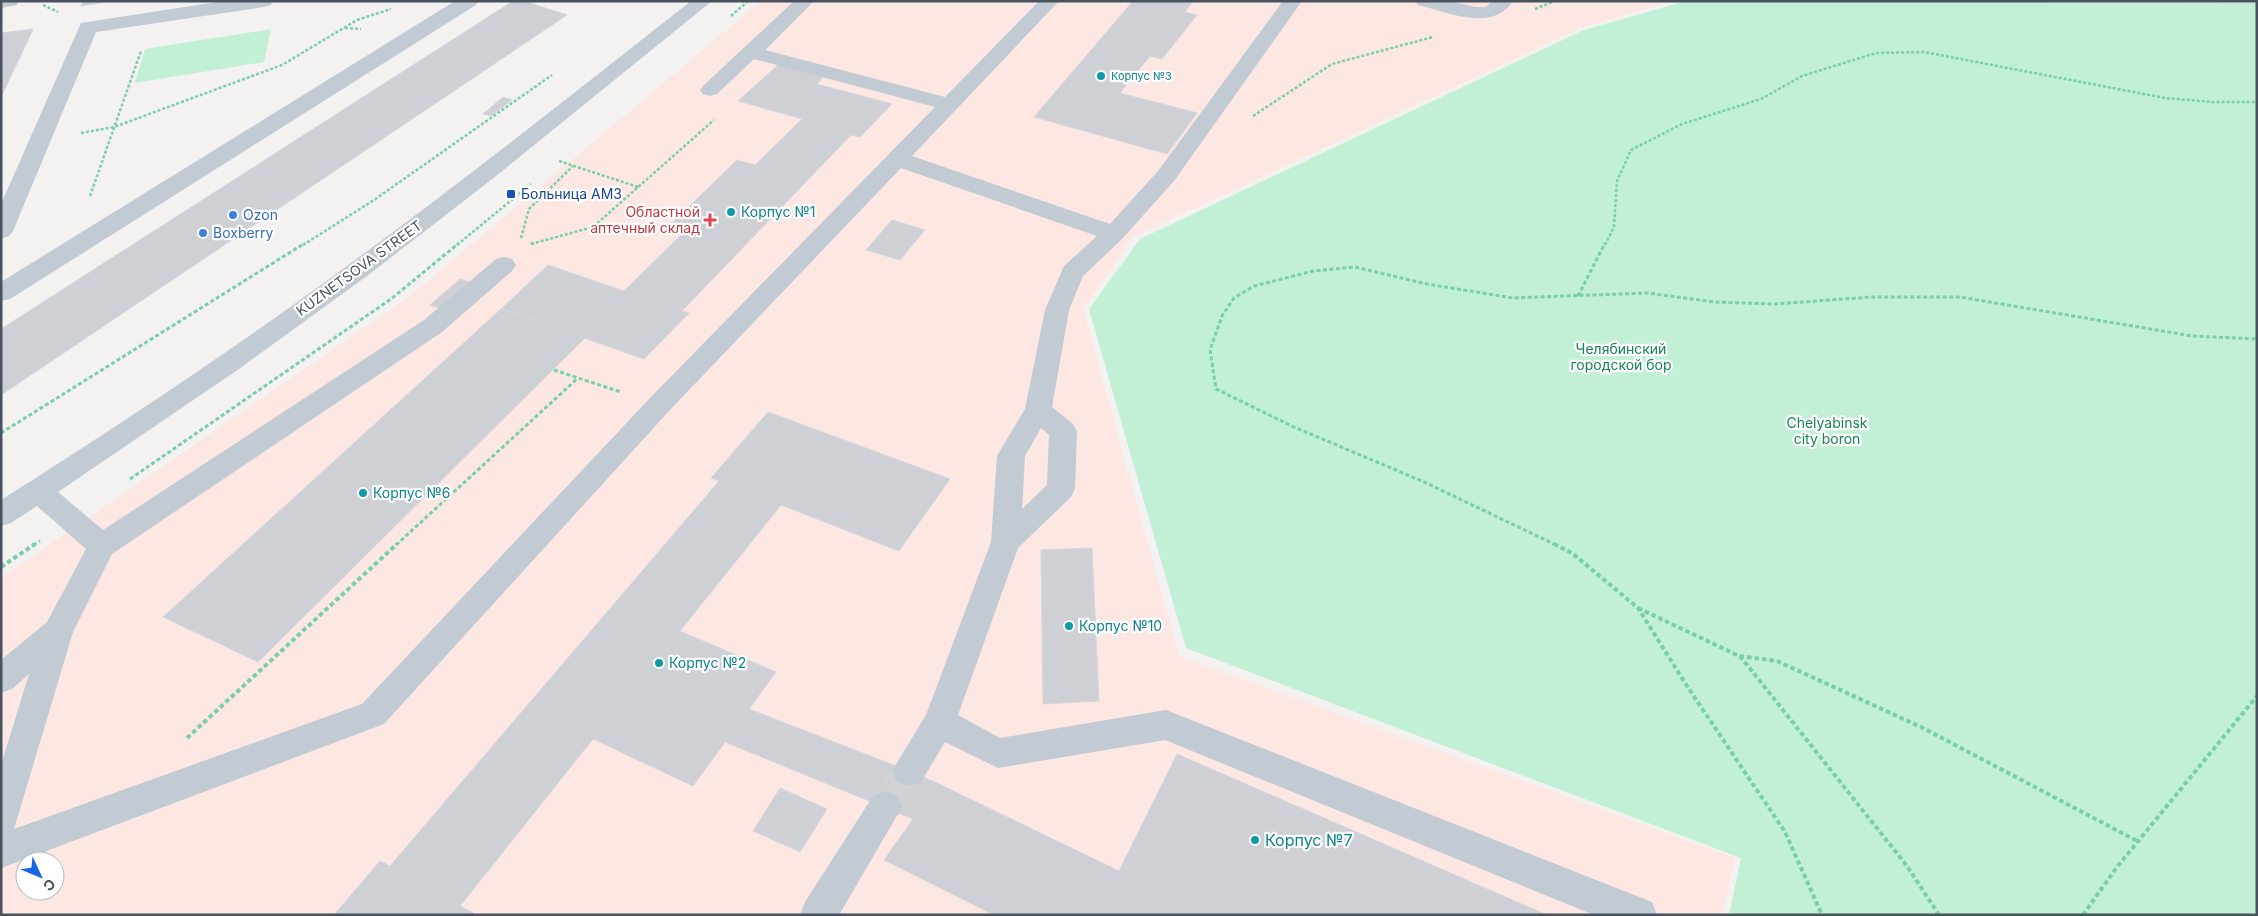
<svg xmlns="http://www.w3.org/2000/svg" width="2258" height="916" font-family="Inter,sans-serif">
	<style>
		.medical { fill: #fce7e3; fill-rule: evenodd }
		.green { fill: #c1f0d6 }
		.building { fill: #ced0d6; stroke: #d5d7dd }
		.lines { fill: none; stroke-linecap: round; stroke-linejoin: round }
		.minor-tunnel { stroke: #d2d1d4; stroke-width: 32; stroke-dasharray: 32 16; stroke-linecap: butt }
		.path-far2 { stroke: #78cfaa; stroke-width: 2.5; stroke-dasharray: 3 2; stroke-linecap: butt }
		.path-far1 { stroke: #78cfaa; stroke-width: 3; stroke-dasharray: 4 2.5; stroke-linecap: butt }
		.path { stroke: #78cfaa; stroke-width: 4; stroke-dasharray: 4.5 3; stroke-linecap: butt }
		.minor { fill: #c2cad3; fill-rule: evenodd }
		.culture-dot { fill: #0f9aa8; stroke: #fff; stroke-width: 2 }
		.transit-dot { fill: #1a4fb4; stroke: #fff; stroke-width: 2 }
		.shop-dot { fill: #3f7fe0; stroke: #fff; stroke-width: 2 }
		.health-dot { fill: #e0444e; stroke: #fff; stroke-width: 2 }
		.labels { text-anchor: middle; stroke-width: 4.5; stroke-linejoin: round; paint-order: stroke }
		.far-culture-label { font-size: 11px; fill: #0d838f; stroke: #fff; text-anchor: start }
		.transit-label { font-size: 14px; fill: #164399; stroke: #fff; text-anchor: start }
		.health-label { font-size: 14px; fill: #be3a42; stroke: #fff; text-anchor: end }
		.culture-label { font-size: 14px; fill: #0d838f; stroke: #fff; text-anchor: start }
		.shop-label { font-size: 14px; fill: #366cbe; stroke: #fff; text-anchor: start }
		.street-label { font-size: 14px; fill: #49535f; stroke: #fff }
		.park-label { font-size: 14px; fill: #178354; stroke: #fff }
		.near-culture-label { font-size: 16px; fill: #0d838f; stroke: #fff; text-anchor: start }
	</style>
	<rect width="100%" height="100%" fill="#f4f1f1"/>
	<path class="medical" d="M761 1H1673L1583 27 1133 237 1083 309 1179 656 1735 858 1722 915H1V578L409 297ZM25 861H55V891H25Z"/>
	<g class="green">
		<polygon points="1686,1 2257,3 2257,915 1729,915 1741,858 1186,648 1089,309 1140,239 1584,30"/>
		<polygon points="271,29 264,62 135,83 145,49"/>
	</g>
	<g class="building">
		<polygon points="83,1 113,1 81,6"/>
		<polygon points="513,1 524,1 567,15 1,395 1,329"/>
		<polygon points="1133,1 1193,1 1185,12 1197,15 1162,59 1150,56 1120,93 1197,113 1167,154 1034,117"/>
		<polygon points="33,29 20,57 1,97 1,33"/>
		<polygon points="779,64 824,76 817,84 892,104 860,137 851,135 682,311 689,313 644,359 501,309 548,265 624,291 681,235 665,230 703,193 737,160 755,165 802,119 738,101"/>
		<polygon points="503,97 512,100 491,116 483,114"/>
		<polygon points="892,220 925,230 900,260 866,250"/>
		<polygon points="460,279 473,283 443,309 430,305"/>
		<polygon points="501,309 585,338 258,662 163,617"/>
		<polygon points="768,412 950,479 899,551 781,505 680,631 776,672 693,786 593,739 460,906 477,915 334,915 380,861 390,866 719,481 711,478"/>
		<polygon points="1092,548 1099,701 1043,704 1041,550"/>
		<polygon points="749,709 909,771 935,782 913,819 725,742"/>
		<polygon points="1177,754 1547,915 994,915 884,860 913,819 935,782 1119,871"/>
		<polygon points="780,788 827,809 800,852 753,831"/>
	</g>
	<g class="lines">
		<polyline class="minor-tunnel" points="885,807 909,771"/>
		<g class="path-far2">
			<polyline points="43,5 58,12"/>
			<polyline points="1535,9 1555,1"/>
			<polyline points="731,16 748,1"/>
			<polyline points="345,28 361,29"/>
			<polyline points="1253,116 1332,64 1433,37"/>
			<polyline points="81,133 114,127 282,65 357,20 391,9"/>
			<polyline points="559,161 638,187"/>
			<polyline points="90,196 141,51"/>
			<polyline points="521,238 529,209 573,166"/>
			<polyline points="531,244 593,227 714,120"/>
			<polyline points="303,245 374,200 552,75"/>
			<polyline points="457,245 531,184"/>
			<polyline points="1605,245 1614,227 1617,181 1631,150 1682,124 1761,99 1802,76 1876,53 1924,52 2165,98 2212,102 2257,102"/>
		</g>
		<g class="path-far1">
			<polyline points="531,244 533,243"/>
			<polyline points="1578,296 1605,243"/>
			<polyline points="554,370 621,392"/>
			<polyline points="1,433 305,243"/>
			<polyline points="130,479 391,299 459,243"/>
			<polyline points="33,545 40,541"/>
			<polyline points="396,545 578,378"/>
			<polyline points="1556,545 1422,481 1294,427 1216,389 1210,350 1222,316 1234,298 1254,286 1313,271 1355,267 1427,284 1513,298 1647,293 1715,302 1775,304 1871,297 1960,297 2192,336 2257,339"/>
		</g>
		<g class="path">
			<polyline points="1554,544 1572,553 1638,608 1685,683 1785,832 1822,915"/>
			<polyline points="1,567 35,544"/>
			<polyline points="1638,608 1739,656 1777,661 1921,727 2139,842"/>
			<polyline points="1740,656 1907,866 1939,915"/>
			<polyline points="187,738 397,544"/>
			<polyline points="2083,915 2117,867 2257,696"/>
		</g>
		<g class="minor">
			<polygon points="1,1 19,1 17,5 1,8"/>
			<polygon points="223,1 273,1 271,5 264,7 96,32 13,231 9,236 1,239 1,204 81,23"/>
			<polygon points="455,1 478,1 476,5 10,299 1,301 1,282"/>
			<path d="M691 1H712L496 176 367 276 236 371 58 492 103 530 424 320 496 259 504 257 512 259 516 265 512 271 442 332 112 554 73 632 14 829 362 704 651 397 935 107 754 59 717 94 710 96 703 94 700 90 703 86 794 1H814L765 50 945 97 1039 1H1059L912 156 1110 224 1158 171 1283 1H1302L1174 181 1122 239 1083 276 1069 310 1052 407 1073 424 1077 431 1075 489 1071 497 1018 548 958 715 1000 738 1166 710 1652 902 1657 915H1594L1165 740 998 768 945 742 921 782 909 786 897 782 892 771 926 715 991 542 997 456 1025 409 1045 310 1064 266 1097 236 901 168 669 411 384 724 1 868V765L29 674 12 689 1 693V660L47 622 86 549 37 506 11 523 1 526V500C105 434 207 367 307 295 438 201 564 101 691 1ZM1041 428 1049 435 1047 485 1022 509 1025 456Z"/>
			<path d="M1416 1H1450L1475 7H1486L1492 1H1513C1492 33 1448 12 1418 5Z"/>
			<polygon points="885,791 897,796 902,807 839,915 800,915 805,902 873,796"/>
		</g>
	</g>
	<g class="culture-dot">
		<circle cx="1101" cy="76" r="5"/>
		<circle cx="731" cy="212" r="5"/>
		<circle cx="363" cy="493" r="5"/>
		<circle cx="1069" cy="626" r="5"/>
		<circle cx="659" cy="663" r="5"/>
		<circle cx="1255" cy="840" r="5"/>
	</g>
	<rect class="transit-dot" x="506" y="189" width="10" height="10" rx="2.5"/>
	<g class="shop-dot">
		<circle cx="233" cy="215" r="5"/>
		<circle cx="203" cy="233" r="5"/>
	</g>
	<path class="health-dot" d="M707.5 212.5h5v5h5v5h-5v5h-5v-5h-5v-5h5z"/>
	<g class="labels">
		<g class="far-culture-label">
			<text x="1111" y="80">Корпус №3</text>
		</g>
		<g class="transit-label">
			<text x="521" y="199">Больница АМЗ</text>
		</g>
		<g class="health-label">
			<text x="700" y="217">Областной<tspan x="700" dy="16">аптечный склад</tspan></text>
		</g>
		<g class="culture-label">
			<text x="741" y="217">Корпус №1</text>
			<text x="373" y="498">Корпус №6</text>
			<text x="1079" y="631">Корпус №10</text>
			<text x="669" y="668">Корпус №2</text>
		</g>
		<g class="shop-label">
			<text x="243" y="220">Ozon</text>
			<text x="213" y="238">Boxberry</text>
		</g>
		<g class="street-label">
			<text transform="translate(359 268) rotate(-36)" y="5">KUZNETSOVA STREET</text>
		</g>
		<g class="park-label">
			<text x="1621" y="354">Челябинский<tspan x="1621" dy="16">городской бор</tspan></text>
			<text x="1827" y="428">Chelyabinsk<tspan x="1827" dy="16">city boron</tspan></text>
		</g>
		<g class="near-culture-label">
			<text x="1265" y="846">Корпус №7</text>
		</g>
	</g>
	<rect width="2258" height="916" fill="none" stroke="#49535f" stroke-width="5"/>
	<g transform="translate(40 876) rotate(134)"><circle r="24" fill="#ffffff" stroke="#b6babf"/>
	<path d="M0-4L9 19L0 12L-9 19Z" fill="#1864e7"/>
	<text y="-8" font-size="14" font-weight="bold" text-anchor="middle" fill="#49535f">С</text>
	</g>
</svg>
